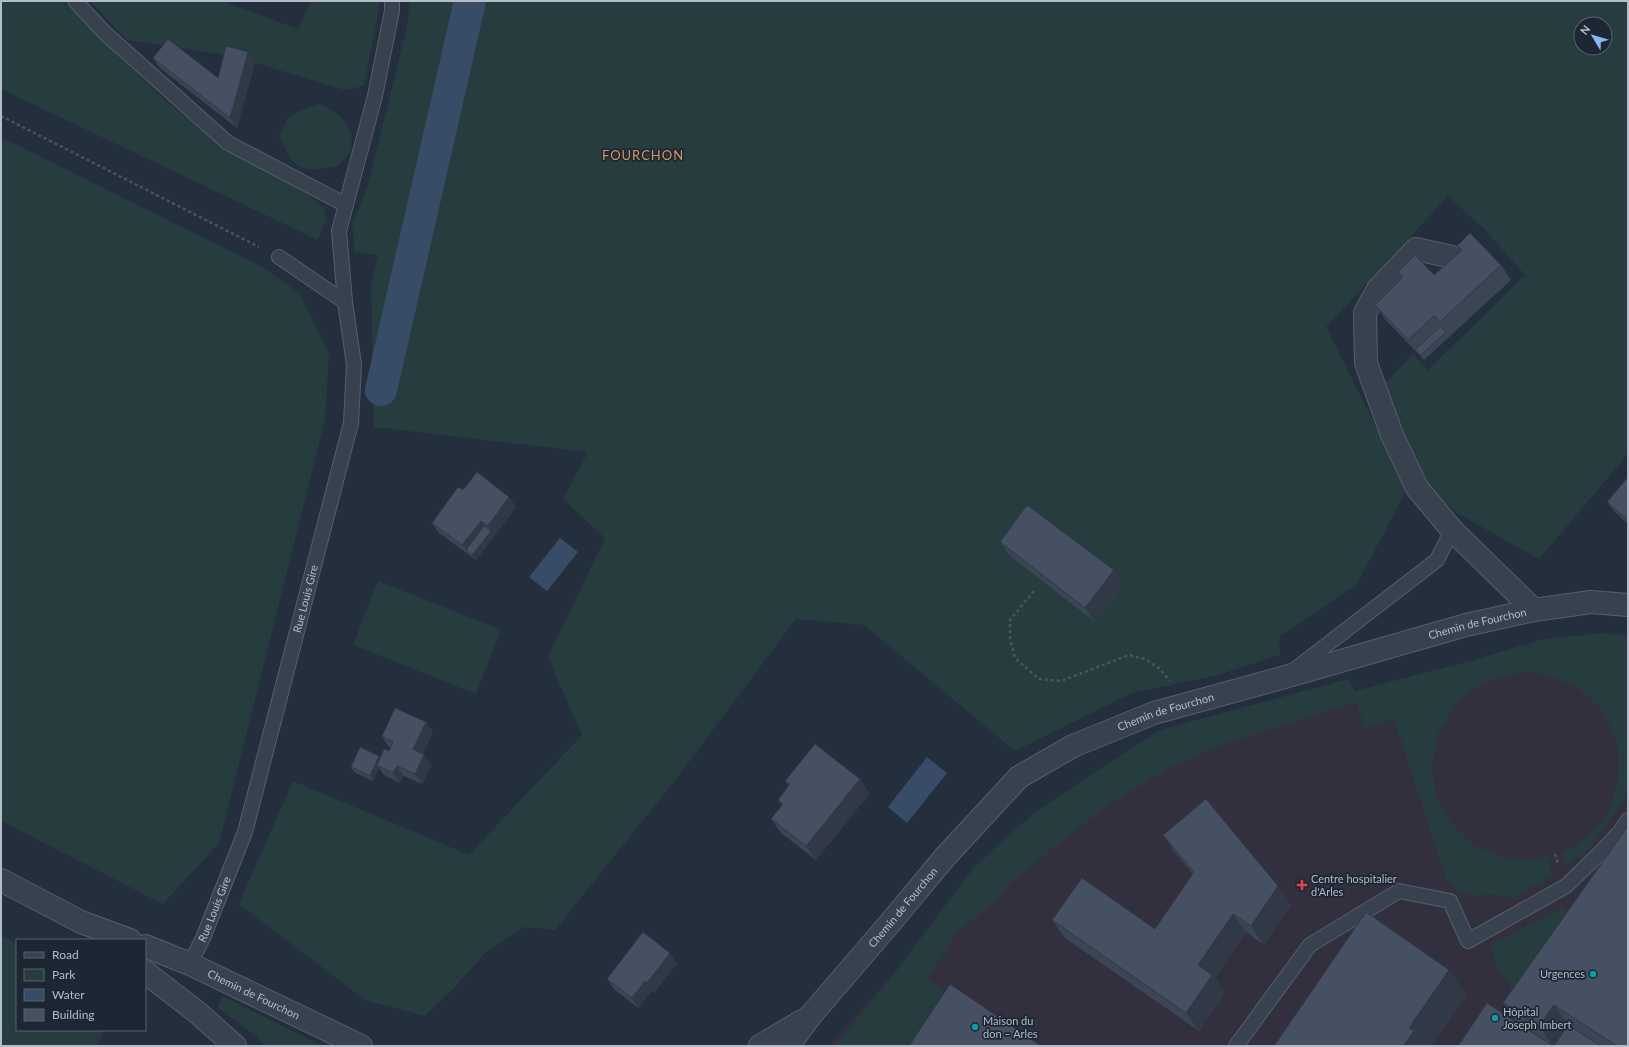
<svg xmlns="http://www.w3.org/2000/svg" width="1629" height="1047" font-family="Lato,sans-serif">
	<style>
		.medical { fill: #32303f }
		.green { fill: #263c3f; fill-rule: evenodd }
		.water { fill: #394c67 }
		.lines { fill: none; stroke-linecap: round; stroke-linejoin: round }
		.canal { stroke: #394c67; stroke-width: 32 }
		.service-casing { stroke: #565f6c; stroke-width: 16 }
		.minor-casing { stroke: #565f6c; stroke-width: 24 }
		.tertiary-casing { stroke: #565f6c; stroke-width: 24 }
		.path { stroke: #44595c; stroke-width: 2.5; stroke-dasharray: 3 3; stroke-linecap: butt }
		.service { stroke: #38414e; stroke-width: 14 }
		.minor { stroke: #38414e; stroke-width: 22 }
		.tertiary { stroke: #38414e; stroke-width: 22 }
		.wall { fill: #3b4654 }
		.shaded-wall { fill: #303945 }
		.building { fill: #455162; stroke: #303945 }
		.health-dot { fill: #e0444e; stroke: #1d2633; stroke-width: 1.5 }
		.culture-dot { fill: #0f9aa8; stroke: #1d2633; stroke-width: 1.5 }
		.labels { text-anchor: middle; stroke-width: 3.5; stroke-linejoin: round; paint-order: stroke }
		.street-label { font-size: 11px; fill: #b4bcc9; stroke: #1d2633 }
		.poi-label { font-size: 11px; fill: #b4bcc9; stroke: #1d2633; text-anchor: start }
		.quarter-label { font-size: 13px; letter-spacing: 1px; fill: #d59563; stroke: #1d2633 }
	</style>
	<rect width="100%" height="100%" fill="#242f3e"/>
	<polygon class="medical" points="1627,633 1628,634 1628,1046 828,1046 919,946 1158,748 1539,648"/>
	<g class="green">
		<polygon points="1,1 63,1 111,49 167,102 221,144 310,196 324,208 326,220 318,240 1,89"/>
		<polygon points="90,1 222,1 298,29 311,1 379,1 379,10 364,86 345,90 233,56 127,40"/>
		<path d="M409 1H1628V454L1539 559 1457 513 1416 476 1384 384 1413 354 1428 370 1525 275 1486 231 1448 196 1326 327 1407 489 1357 584 1279 637 1280 655 1215 676 1132 693 1015 751 864 625 796 619 677 778 555 930 524 927 487 951 455 987 425 1016 365 1000 239 904 293 781 469 855 582 735 548 657 605 538 563 499 588 452 374 427 371 283 378 255 355 252 352 224 367 188 408 22ZM1581 24H1605V48H1581Z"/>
		<path d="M320 104C337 111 356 127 351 148 350 154 342 161 338 166 302 174 294 170 279 136L288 118 301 110Z"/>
		<polygon points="1,137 264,268 300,294 329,354 325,419 219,843 163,904 1,821"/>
		<polygon points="378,581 501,630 476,694 353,645"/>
		<polygon points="1603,633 1628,636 1628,795 1589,849 1567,865 1561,852 1568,850 1594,831 1608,812 1616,789 1619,771 1619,752 1612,730 1601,710 1588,696 1573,685 1547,675 1529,672 1511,674 1482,683 1456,704 1439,731 1432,763 1436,795 1451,823 1475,846 1505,858 1537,860 1547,856 1553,875 1513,898 1490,894 1472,896 1458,892 1446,878 1394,719 1365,728 1356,702 1230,742 1168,768 1100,811 1012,881 990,906 956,933 927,979 966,1005 939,1046 835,1046 896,971 972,870 1002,841 1036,812 1107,764 1160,730 1348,679 1355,691 1470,661 1544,639"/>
		<polygon points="1563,907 1577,938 1516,993 1498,969 1491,945"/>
		<polygon points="1,936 17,944 17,1030 104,1030 97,1046 1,1046"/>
		<polygon points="222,996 323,1046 266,1046 256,1036 218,1008"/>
	</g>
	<g class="water">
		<polygon points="560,538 578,552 547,591 529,577"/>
		<polygon points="927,757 947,773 907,823 888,807"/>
	</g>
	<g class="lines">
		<polyline class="canal" points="381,390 470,1"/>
		<defs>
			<g id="service">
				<polyline points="75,1 106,34 228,143 346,205"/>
				<polyline points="345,302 339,231 375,96 392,11 392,1"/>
				<polyline points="1294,670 1437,560 1452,530"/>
				<path id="s1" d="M190 964 203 938 245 832 351 423 354 365 345 302 279 257"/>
				<polyline points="1236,1046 1310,945 1399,891 1450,901 1468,941 1566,886 1601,852 1620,832 1628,820"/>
			</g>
			<polyline id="minor" points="1452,257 1416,249 1378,289 1365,313 1366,363 1392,435 1417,488 1452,530 1534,610"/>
			<g id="tertiary">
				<polyline points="1,880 81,922 130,940"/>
				<path id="s2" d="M145 946 190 964 361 1046"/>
				<polyline points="145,972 198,1013 235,1046"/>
				<polyline points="760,1046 802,1021"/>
				<path id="s3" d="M788 1046 811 1015 890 923 945 857 1019 777 1073 746 1154 713 1285 677 1466 625 1534 610 1591 602 1628 605"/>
			</g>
		</defs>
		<use href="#service" class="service-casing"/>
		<use href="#minor" class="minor-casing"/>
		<use href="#tertiary" class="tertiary-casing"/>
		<g class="path">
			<polyline points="1,116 259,247"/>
			<polyline points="1034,591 1010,620 1010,638 1015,658 1039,679 1061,681 1129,655 1145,659 1160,669 1170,681"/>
			<polyline points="1555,854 1558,863"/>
		</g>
		<use href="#service" class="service"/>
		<use href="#minor" class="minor"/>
		<use href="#tertiary" class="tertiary"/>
	</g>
	<g class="wall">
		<polygon points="153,58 218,78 255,62 237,128 160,68"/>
		<polygon points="1457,246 1501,265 1511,280 1424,360 1385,319 1375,305 1402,278 1398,272 1434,275 1461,251"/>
		<polygon points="1628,477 1628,524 1614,511 1607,502"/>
		<polygon points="463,490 509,497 516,507 476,560 439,533 432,523"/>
		<polygon points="1000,542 1124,585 1095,622 1010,556"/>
		<polygon points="426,722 433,732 423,754 431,765 422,784 404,776 400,783 384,775 379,768 373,781 354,772 351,767 379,756 380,757 389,751 390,747 388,746 382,736"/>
		<polygon points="785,781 870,793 816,860 781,833 771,819 782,805 778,800 789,786"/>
		<polygon points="1628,826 1628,1046 1458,1046 1517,1023 1503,1003"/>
		<polygon points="1163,835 1278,886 1291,905 1264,945 1246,932 1215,978 1225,993 1199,1031 1065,938 1052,920 1155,929 1193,874 1176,854"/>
		<polygon points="677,963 654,993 652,991 638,1008 614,989 607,979"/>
	</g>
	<g class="shaded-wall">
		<polygon points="248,52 255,62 237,128 230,118"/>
		<polygon points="509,497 516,507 476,560 472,555 491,531 488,526"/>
		<polygon points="481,521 488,531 466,550 462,545"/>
		<polygon points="1114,570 1124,585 1095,622 1085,608"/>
		<polygon points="426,722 433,732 420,759 413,749"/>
		<polygon points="424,755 431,765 422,784 415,774"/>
		<polygon points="379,756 383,761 377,765 379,768 373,781 370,776"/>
		<polygon points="397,766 404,776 400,783 393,773"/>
		<polygon points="860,779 870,793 816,860 806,846"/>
		<polygon points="1278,886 1291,905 1264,945 1251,926"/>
		<polygon points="1233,914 1246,932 1215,978 1225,993 1199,1031 1186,1013 1198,965"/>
		<polygon points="670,953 677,963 654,993 647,983"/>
		<polygon points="1449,970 1467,995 1432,1046 1403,1046 1409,1028"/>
		<polygon points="645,981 652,991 638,1008 632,998"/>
		<polygon points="1554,1005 1572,1030 1561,1046 1553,1046 1539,1026"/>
	</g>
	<g class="building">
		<polygon points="168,39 218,78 226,46 248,52 230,118 153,58"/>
		<polygon points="1470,233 1501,265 1440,322 1434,316 1408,340 1375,305 1403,277 1398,272 1415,255 1434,275 1462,250 1457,246"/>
		<polygon points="1441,326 1446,332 1421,355 1415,350"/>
		<polygon points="477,472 509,497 488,526 481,521 462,545 432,523 458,487 463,490"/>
		<polygon points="1628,477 1628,520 1607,502"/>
		<polygon points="1027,505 1114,570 1085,608 1000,542"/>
		<polygon points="484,526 491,531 472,555 466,550"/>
		<polygon points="395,708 426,722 413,749 424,755 415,774 397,766 393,773 377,765 384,749 389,751 393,742 382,736"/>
		<polygon points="815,744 860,779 806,846 771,819 783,804 778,800 790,784 785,781"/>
		<polygon points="360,747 379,756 370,776 351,767"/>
		<polygon points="1206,799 1278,886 1251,926 1233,914 1198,965 1212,975 1186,1013 1052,920 1082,878 1155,929 1194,872 1163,835"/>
		<polygon points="1628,826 1628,1046 1617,1046 1554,1005 1539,1026 1503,1003"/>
		<polygon points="1366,912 1449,970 1409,1028 1414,1031 1403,1046 1274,1046"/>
		<polygon points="643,932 670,953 647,983 645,981 632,998 607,979"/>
		<polygon points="950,984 1041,1046 909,1046"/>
		<polygon points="1487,1003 1553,1046 1458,1046"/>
		<polygon points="1568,1025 1601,1046 1554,1046"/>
	</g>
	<path class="health-dot" d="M1300 879h4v4h4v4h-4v4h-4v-4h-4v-4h4z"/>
	<g class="culture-dot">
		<circle cx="1593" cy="974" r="4"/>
		<circle cx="1495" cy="1018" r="4"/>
		<circle cx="975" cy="1027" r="4"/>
	</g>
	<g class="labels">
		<g class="street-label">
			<text dy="4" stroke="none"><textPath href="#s1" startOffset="384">Rue Louis Gire</textPath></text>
			<text dy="4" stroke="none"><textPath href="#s3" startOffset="840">Chemin de Fourchon</textPath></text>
			<text dy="4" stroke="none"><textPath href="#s3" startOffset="516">Chemin de Fourchon</textPath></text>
			<text dy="4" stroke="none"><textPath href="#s3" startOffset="180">Chemin de Fourchon</textPath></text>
			<text dy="4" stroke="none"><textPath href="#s1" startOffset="60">Rue Louis Gire</textPath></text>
			<text dy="4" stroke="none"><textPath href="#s2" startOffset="119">Chemin de Fourchon</textPath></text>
		</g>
		<g class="poi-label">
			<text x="1311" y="883">Centre hospitalier<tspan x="1311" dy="13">d'Arles</tspan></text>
			<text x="1585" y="978" text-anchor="end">Urgences</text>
			<text x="1503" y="1016">Hôpital<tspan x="1503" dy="13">Joseph Imbert</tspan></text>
			<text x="983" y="1025">Maison du<tspan x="983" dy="13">don – Arles</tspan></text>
		</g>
		<g class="quarter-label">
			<text x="643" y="160">FOURCHON</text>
		</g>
	</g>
	<rect width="1629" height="1047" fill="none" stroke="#b4bcc9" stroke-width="4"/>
	<rect x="16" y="939" width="130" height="92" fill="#1d2633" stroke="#59626f"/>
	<rect x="24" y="952" width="20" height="6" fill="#38414e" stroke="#59626f"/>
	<text x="52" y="959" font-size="12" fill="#b4bcc9">Road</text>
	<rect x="24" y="969" width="20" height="12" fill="#263c3f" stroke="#59626f"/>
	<text x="52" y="979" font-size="12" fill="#b4bcc9">Park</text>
	<rect x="24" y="989" width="20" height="12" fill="#394c67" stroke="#59626f"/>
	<text x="52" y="999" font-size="12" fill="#b4bcc9">Water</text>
	<rect x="24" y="1009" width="20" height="12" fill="#455162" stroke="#59626f"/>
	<text x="52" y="1019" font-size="12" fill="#b4bcc9">Building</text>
	<g transform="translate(1593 36) rotate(308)"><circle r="19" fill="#1d2633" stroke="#59626f"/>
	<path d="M0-3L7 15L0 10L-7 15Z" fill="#8ab4f8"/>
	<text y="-6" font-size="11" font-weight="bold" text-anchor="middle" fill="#b4bcc9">N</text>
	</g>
</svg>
